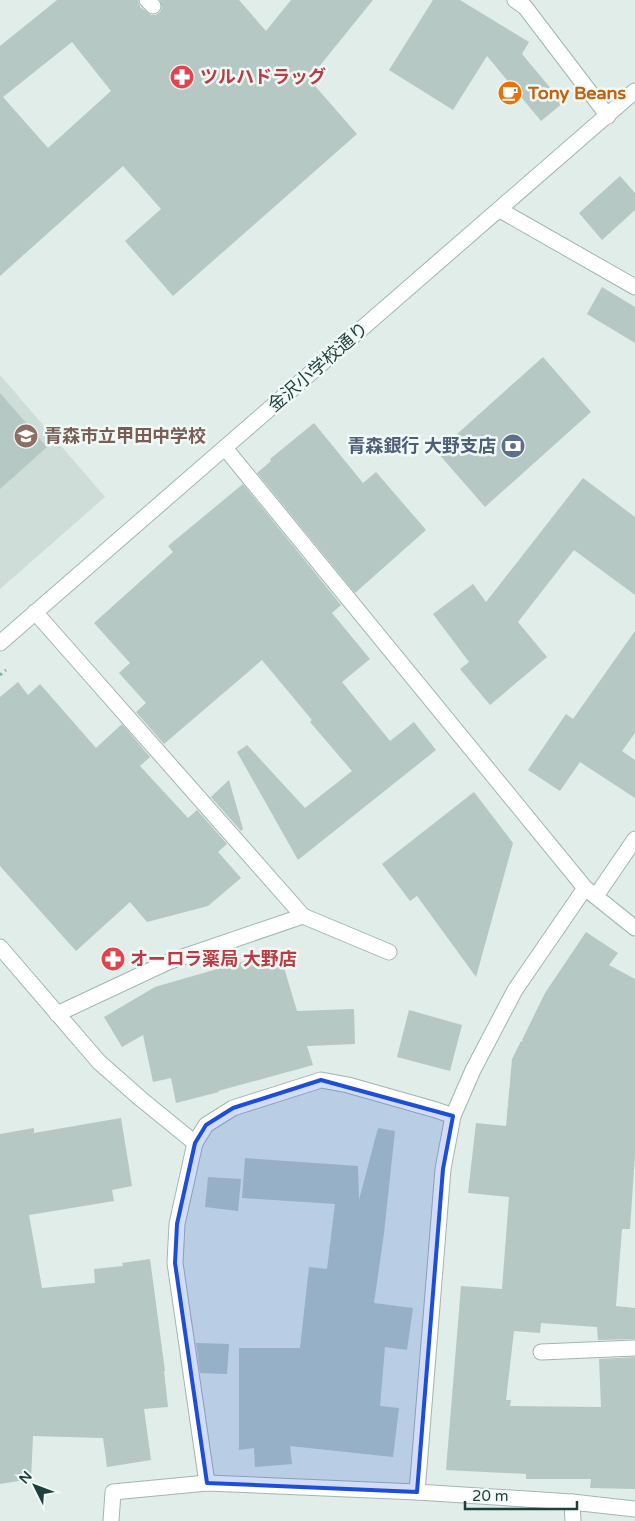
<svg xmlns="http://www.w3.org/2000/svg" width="635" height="1521" font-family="'Varela Round','Noto Sans JP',sans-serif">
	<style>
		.built { fill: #ceddd8 }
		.building { fill: #b5c8c3; fill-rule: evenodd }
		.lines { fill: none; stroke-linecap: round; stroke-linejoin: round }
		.service-casing { stroke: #a2b5b2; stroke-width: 17 }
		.minor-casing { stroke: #a2b5b2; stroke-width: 17 }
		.tertiary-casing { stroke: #a2b5b2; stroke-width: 17 }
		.path { stroke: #7db4ac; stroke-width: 3; stroke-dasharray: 2.5 4; stroke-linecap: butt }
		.service { stroke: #fff; stroke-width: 15 }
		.minor { stroke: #fff; stroke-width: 15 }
		.tertiary { stroke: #fff; stroke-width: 15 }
		.marked { fill: #1d4ed8; fill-opacity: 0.2; stroke: #1d4ed8; stroke-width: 4; stroke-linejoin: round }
		.labels { text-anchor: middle; stroke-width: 5; stroke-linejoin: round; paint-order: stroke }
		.health-label { font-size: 18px; font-weight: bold; fill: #be3a42; stroke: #f1f9f6; text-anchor: start }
		.food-label { font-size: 18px; font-weight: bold; fill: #c56008; stroke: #f1f9f6; text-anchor: start }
		.street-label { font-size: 18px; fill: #1f3f3c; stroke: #f1f9f6 }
		.education-label { font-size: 18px; font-weight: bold; fill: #785e54; stroke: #f1f9f6; text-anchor: start }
		.service-label { font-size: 18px; font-weight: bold; fill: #4e5e75; stroke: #f1f9f6; text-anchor: end }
	</style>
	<rect width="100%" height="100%" fill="#e0ede9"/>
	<polygon class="built" points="0,375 105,497 0,589"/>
	<g class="building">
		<path d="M57 0H138L140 7 151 15H156L160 12 162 8 160 0H239L266 31 291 0H373L309 79 357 134 173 296 125 241 161 209 123 166 0 276V46ZM72 42 111 91 48 148 3 97Z"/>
		<polygon points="433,0 460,0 529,42 522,54 563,103 541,121 487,56 453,110 389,70"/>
		<polygon points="620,176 635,193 635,210 602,240 579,213"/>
		<polygon points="602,287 635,307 635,343 587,314"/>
		<polygon points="543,357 591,412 485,507 437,452"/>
		<polygon points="0,393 47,447 0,489"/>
		<polygon points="314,423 363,483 376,472 426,530 355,593 257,473 271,461 270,459"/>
		<polygon points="583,478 635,517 635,595 574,550 518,622 547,657 490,705 460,669 469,662 433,614 473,584 486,602"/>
		<polygon points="243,484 341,605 332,613 370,659 342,682 390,741 414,722 436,750 298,860 237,752 247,745 305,808 352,771 310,722 312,720 262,660 164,744 136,712 146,703 119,673 130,663 94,623 173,552 168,546"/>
		<polygon points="635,631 635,733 622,751 635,760 635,798 580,762 560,791 528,770 566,714 573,719"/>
		<polygon points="18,682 28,695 40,684 96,748 122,724 150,757 140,766 188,818 197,810 227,844 218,852 241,878 208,906 147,922 130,902 76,951 0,866 0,697"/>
		<polygon points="229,780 243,829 241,831 211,797"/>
		<polygon points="474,792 513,843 476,977 417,896 410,901 382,864"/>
		<polygon points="586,932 618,953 609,965 635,979 635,1155 630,1229 622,1229 616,1306 635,1308 635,1339 598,1340 597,1327 541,1323 540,1333 514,1331 506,1400 511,1400 510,1406 601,1407 599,1359 635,1357 635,1489 590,1488 591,1479 526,1479 526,1474 446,1470 461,1286 502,1289 509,1197 468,1193 476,1123 506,1126 512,1059 521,1041 523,1042 522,1040 545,993"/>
		<polygon points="279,951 297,1011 354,1009 355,1044 307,1046 313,1065 218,1091 219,1092 176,1103 171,1078 153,1082 143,1035 122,1047 104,1017 155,987"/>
		<polygon points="409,1010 462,1025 450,1071 397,1057"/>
		<polygon points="121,1118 132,1186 112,1190 114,1201 29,1215 42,1288 95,1283 94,1269 123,1266 122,1263 150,1259 165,1371 164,1371 168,1407 144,1409 151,1460 107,1467 103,1438 33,1436 31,1479 0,1484 0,1134 34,1128 34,1133"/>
		<polygon points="378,1128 395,1131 384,1233 374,1303 413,1308 407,1350 385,1347 380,1406 399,1408 393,1457 290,1446 292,1464 255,1467 254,1448 239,1450 239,1348 300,1348 309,1267 327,1269 335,1204 242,1198 245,1158 358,1166 359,1200"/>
		<polygon points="208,1177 241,1179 238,1211 205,1207"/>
		<polygon points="196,1343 229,1344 227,1374 200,1373"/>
	</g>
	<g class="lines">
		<defs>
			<g id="service">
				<polyline points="147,0 153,6"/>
				<polyline points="35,612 303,916"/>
				<polyline points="57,1014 168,962 303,916 389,952"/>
				<polyline points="541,1352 635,1348"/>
			</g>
			<g id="minor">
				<polyline points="515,0 525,7 608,116"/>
				<polyline points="500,210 635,287"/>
				<polyline points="225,448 585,888 635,928"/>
				<polyline points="585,888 515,990 473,1070 453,1116 443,1169 417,1492 572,1502 635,1509"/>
				<polyline points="596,896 635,839"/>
				<polyline points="0,947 99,1062 141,1099 195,1143"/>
				<polyline points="207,1483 175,1263 177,1224 195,1143 206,1125 233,1108 321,1080 348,1085 436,1110 453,1116"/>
				<polyline points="572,1502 573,1521"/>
				<polyline points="111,1521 113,1492 207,1483 417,1492"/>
			</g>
			<polyline id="tertiary" points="0,643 635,91"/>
		</defs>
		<use href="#service" class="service-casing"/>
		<use href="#minor" class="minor-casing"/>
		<use href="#tertiary" class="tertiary-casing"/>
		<polyline class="path" points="0,675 6,670"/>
		<use href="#service" class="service"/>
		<use href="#minor" class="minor"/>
		<use href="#tertiary" class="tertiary"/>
	</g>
	<path class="marked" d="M321 1080 453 1116 443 1169 417 1492 207 1483 175 1263 177 1224 195 1143 206 1125 233 1108Z"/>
	<defs>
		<symbol id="pharmacy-disc" viewBox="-11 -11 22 22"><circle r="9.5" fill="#e0444e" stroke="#f1f9f6"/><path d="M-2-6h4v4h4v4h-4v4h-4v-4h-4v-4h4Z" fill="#fff"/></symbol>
		<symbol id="cafe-disc" viewBox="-11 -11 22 22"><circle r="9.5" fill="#e8710a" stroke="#f1f9f6"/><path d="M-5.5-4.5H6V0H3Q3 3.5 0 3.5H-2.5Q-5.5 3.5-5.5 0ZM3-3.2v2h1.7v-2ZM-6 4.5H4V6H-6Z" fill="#fff"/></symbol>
		<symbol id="school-disc" viewBox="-11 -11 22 22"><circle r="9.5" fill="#8d6e63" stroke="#f1f9f6"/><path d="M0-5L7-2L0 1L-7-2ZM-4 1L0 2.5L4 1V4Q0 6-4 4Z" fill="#fff"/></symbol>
		<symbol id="bank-disc" viewBox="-11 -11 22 22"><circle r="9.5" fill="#5c6f8a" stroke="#f1f9f6"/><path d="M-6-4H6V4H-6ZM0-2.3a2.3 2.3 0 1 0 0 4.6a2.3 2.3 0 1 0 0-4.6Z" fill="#fff"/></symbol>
	</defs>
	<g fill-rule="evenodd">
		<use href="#pharmacy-disc" x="168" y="63" width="28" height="28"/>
		<use href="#cafe-disc" x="496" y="79" width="28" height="28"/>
		<use href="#school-disc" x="12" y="422" width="28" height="28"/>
		<use href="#bank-disc" x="499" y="432" width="28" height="28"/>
		<use href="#pharmacy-disc" x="99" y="945" width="28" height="28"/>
	</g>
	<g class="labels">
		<g class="health-label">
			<text x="200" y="83">ツルハドラッグ</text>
			<text x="130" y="965">オーロラ薬局 大野店</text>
		</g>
		<g class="food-label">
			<text x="528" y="99">Tony Beans</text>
		</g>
		<g class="street-label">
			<text transform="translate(318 367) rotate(-41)" y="6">金沢小学校通り</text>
		</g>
		<g class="education-label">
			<text x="44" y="442">青森市立甲田中学校</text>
		</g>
		<g class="service-label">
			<text x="496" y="452">青森銀行 大野支店</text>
		</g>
	</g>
	<g transform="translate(35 1486) rotate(312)" stroke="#f1f9f6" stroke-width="4" paint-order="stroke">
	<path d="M0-4L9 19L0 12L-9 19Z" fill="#1f3f3c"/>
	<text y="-8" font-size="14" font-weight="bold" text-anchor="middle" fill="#1f3f3c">N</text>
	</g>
	<path d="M465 1501v8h112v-8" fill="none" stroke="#1f3f3c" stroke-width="2.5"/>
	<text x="472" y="1501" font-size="15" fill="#1f3f3c" stroke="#f1f9f6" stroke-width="4" paint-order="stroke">20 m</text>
</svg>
